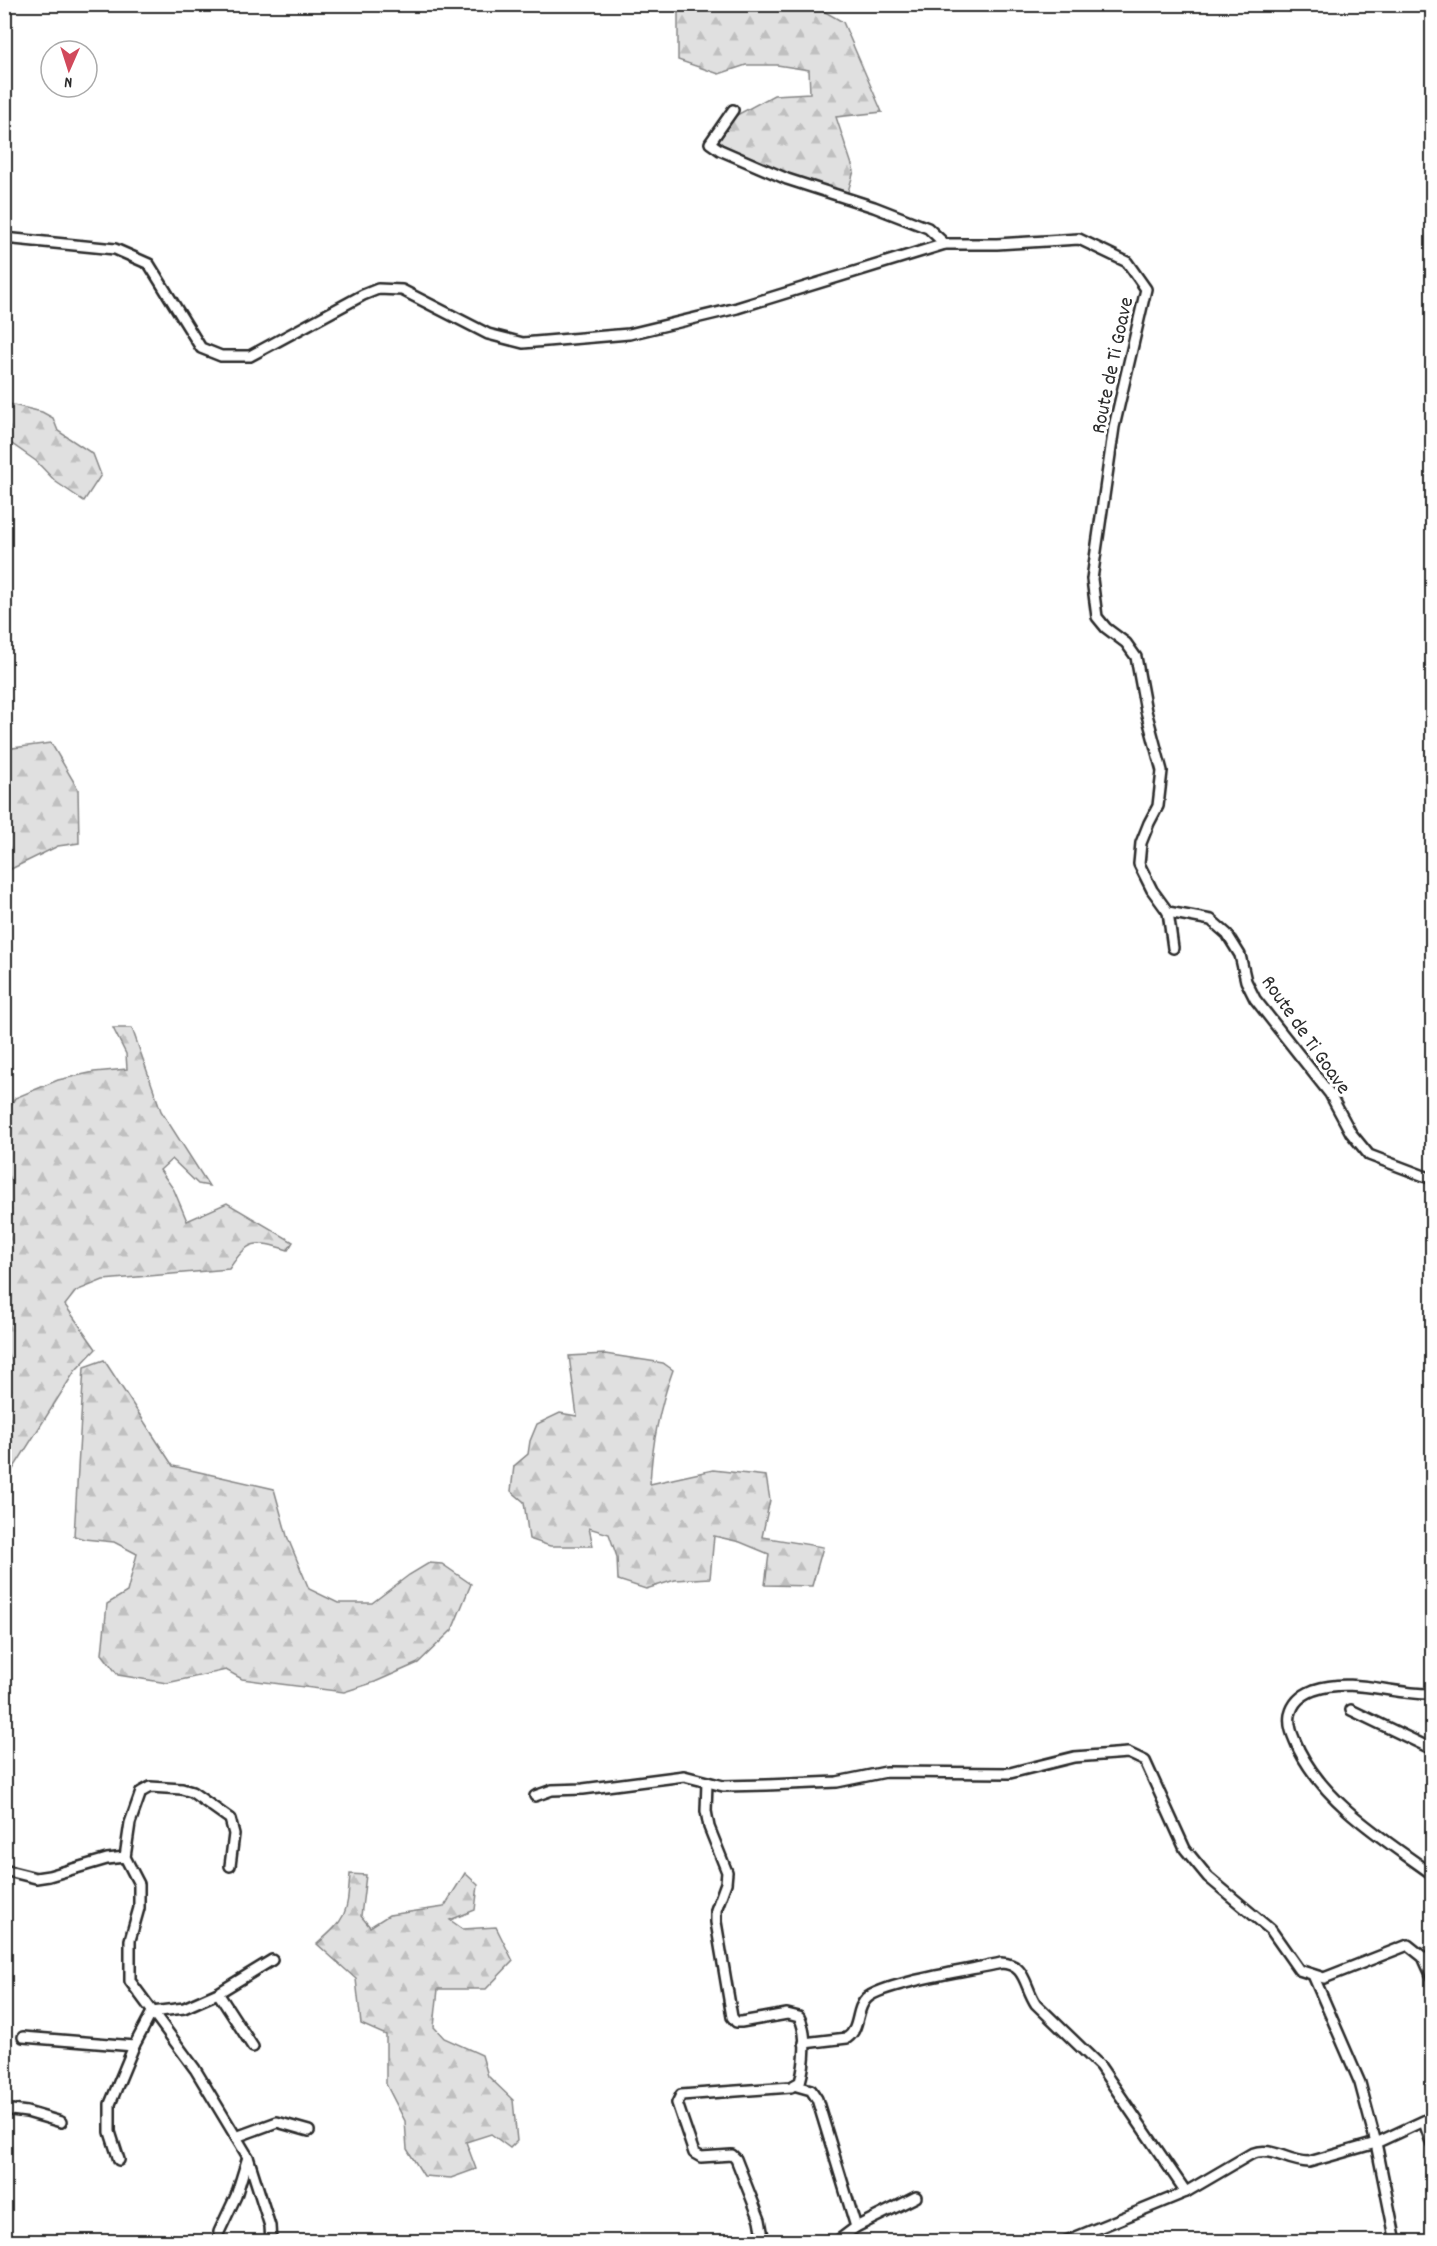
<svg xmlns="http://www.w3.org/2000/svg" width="1437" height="2246" font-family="Dekko,sans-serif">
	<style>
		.forest { fill: url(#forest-firs); stroke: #868686; stroke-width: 1.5 }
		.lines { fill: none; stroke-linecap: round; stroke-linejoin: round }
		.minor-casing { stroke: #2b2b2b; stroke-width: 14 }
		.minor { stroke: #fff; stroke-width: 9 }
		.labels { text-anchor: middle; stroke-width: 6; stroke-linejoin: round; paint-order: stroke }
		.street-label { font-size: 21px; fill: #2b2b2b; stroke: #fff }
	</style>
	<defs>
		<pattern id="forest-firs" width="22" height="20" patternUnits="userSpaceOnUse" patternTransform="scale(1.5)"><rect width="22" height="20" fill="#e0e0e0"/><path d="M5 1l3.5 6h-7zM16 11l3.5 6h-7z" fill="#c0c0c0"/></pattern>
	</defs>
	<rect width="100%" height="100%" fill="#fff"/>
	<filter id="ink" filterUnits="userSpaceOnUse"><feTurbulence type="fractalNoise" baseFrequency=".0167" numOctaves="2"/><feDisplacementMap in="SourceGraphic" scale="12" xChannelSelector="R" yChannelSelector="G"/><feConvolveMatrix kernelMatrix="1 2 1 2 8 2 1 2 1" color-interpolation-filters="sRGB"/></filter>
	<g filter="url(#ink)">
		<g class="forest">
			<polygon points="678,5 813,5 843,22 882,112 836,117 854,171 847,195 778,172 717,144 735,116 774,95 810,93 809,70 777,65 746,65 719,74 678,60"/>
			<polygon points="5,403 42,412 53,418 58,431 93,454 101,475 84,501 56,482 36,461 5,439"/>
			<polygon points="51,743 78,789 79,843 58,846 5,872 5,749"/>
			<path d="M113 1028H132L161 1111 209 1186 198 1184 172 1159 160 1170 174 1190 187 1221 227 1203 293 1242 288 1250C255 1240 249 1239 229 1269L103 1280 76 1291 65 1305 96 1349 75 1371 5 1482V1118L15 1098 58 1080 94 1072 127 1069 126 1054Z"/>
			<path d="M605 1354 663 1363 673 1370C659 1408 652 1444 650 1484L713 1470 766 1476 770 1500 762 1537 823 1547 812 1586 765 1585 769 1554 740 1542 714 1536 710 1578 675 1580 646 1589 618 1580 617 1557 609 1534 589 1528 593 1546H550L529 1539 524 1502 511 1491 514 1466 528 1454 530 1441 537 1424 560 1413 577 1416 569 1356Z"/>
			<polygon points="104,1360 173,1466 274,1489 287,1536 309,1589 338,1603 372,1603 409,1575 429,1563 442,1564 471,1584 452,1630 418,1663 375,1682 344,1692 242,1679 226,1670 167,1683 118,1675 102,1654 107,1604 127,1592 137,1554 114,1542 84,1539 74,1536 84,1367"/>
			<path d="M465 1873 478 1885 475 1910 450 1920 463 1929 496 1927 513 1961 486 1989H438L434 2027 444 2038 482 2055 488 2076 513 2100 517 2141 510 2148 491 2134 466 2142 476 2169 451 2178 424 2176 407 2149 405 2121 386 2084V2035L361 2024 356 1979 317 1944C348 1917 347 1914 350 1874L366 1875 361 1916 370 1927 389 1915 444 1907Z"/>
		</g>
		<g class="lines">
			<defs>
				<g id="minor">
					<polyline points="733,110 710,143 720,150 787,179 874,207 928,228 945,244"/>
					<polyline points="4,238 115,249 149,264 201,348 221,356 250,356 363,295 378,289 402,290 488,334 523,343 629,334 737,308 945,244 997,244 1079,239 1127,262 1146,289 1114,427 1092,579 1097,617 1106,628 1126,643 1136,657 1146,711 1162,771 1158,806 1149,823 1141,843 1139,864 1152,890 1168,912 1211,920 1227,934 1240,955 1246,981 1255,999 1330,1094 1351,1133 1369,1155 1432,1179"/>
					<polyline points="1168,912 1173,948"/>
					<path d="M1432 1694C1393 1695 1353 1677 1314 1690 1301 1695 1293 1702 1290 1715 1288 1728 1294 1738 1299 1750 1327 1805 1384 1839 1432 1874"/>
					<polyline points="1351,1710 1432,1749"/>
					<path d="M707 1782 706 1811 709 1827 727 1872 726 1883 716 1910V1922L732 2017 736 2022H741L787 2014 799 2017C808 2033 805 2064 800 2082L791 2087 681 2095 677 2103 694 2153 701 2157 732 2155 736 2159 760 2220 764 2242"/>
					<polyline points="535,1796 552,1790 583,1789 684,1776 723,1786 767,1785 837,1782 886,1772 1010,1773 1074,1757 1128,1753 1145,1761 1185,1849 1208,1877 1271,1930 1299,1970 1324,1978 1408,1945 1423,1957 1432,1977"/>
					<polyline points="230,1866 234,1834 230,1819 192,1792 182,1789 150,1787 141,1792 130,1823 125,1857 139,1884 139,1908 130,1940 130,1981 195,2069 248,2157 270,2226 271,2242"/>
					<polyline points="4,1870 36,1878 49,1876 107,1859 125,1857"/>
					<polyline points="1313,1975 1360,2083 1376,2143 1396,2242"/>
					<polyline points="218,1993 272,1960"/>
					<polyline points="23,2037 134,2046"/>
					<path d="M804 2043 847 2038C861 2028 855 2009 867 1998 883 1983 976 1969 1001 1963 1026 1964 1024 1986 1036 2004L1100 2066 1186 2192"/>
					<polyline points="797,2086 811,2090 817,2099 856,2227"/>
					<polyline points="4,2109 27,2112 61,2122"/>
					<polyline points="1424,2122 1432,2145"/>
					<polyline points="236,2137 277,2122 309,2131"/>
					<polyline points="119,2160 110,2132 110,2104 134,2046 152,2012 184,2008 218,1993 253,2047"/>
					<polyline points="219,2232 236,2196 248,2157"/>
					<polyline points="836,2242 856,2227 916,2197"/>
					<path d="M1064 2242 1186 2192 1251 2154C1272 2145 1286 2162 1309 2162L1376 2143 1432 2117"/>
				</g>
			</defs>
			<use href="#minor" class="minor-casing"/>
			<use href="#minor" class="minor"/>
		</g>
	</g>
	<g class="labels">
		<g class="street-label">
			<text transform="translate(1111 365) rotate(-78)" y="7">Route de Ti Goave</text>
			<text transform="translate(1307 1034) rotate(55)" y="7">Route de Ti Goave</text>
		</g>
	</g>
	<rect width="1437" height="2246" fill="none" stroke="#fff" stroke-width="24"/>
	<rect x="12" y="12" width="1413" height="2222" fill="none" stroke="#2b2b2b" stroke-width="2" filter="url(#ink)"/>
	<g transform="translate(69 69) rotate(183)"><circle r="28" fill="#ffffff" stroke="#aaaaaa" stroke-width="1.5"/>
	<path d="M0-4.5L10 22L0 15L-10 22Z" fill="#d1495b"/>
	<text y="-9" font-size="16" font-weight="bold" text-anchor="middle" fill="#2b2b2b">N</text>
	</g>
</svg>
